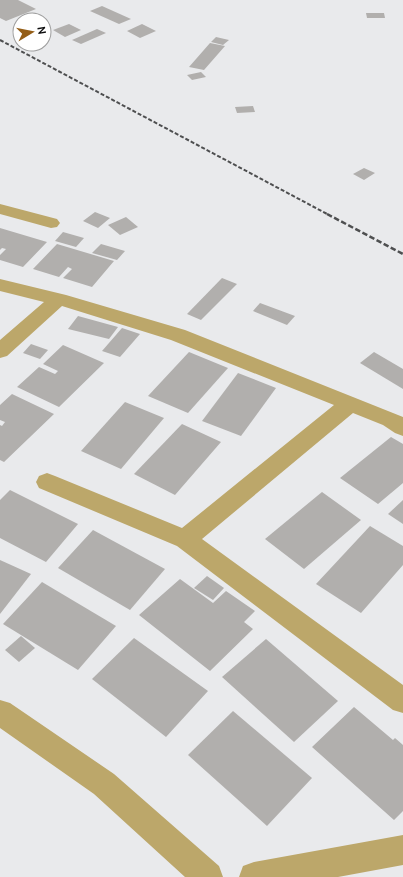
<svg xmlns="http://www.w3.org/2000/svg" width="403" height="877" font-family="Cabin,sans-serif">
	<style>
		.building { fill: #b1afad }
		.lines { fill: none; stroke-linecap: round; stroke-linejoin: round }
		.street { fill: #bca76a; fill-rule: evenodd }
		.rail-far1 { stroke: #4e4f50; stroke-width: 2; stroke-dasharray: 4 2; stroke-linecap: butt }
		.rail { stroke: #4e4f50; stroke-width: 2.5; stroke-dasharray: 5.5 2.5; stroke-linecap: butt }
	</style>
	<rect width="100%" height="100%" fill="#e9eaec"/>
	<g class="building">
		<polygon points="0,0 18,0 36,9 6,21 0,18"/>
		<polygon points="102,6 131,19 119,24 90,11"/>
		<polygon points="366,13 384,13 385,18 367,18"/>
		<polygon points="69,24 81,30 65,37 53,30"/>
		<polygon points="142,24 156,31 140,38 127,31"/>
		<polygon points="97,29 106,33 81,44 72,40"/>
		<polygon points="216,37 229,40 223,45 211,42"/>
		<polygon points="210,43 225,46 204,70 189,67"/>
		<polygon points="201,72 206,77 192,80 187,75"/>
		<polygon points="253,106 255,112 237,113 235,107"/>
		<polygon points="364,168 375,173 364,180 353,174"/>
		<polygon points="95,212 110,218 98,228 83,221"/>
		<polygon points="126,217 138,227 120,235 108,225"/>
		<polygon points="0,228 47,242 23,267 0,260 0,255 6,249 2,248 0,250"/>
		<polygon points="63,232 84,238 76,247 55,241"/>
		<polygon points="57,244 114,261 92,287 63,278 72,269 68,267 59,277 33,269"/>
		<polygon points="101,244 125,251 117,260 92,253"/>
		<polygon points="222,278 237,284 201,320 187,314"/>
		<polygon points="260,303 295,316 287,325 253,311"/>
		<polygon points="78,316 118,327 109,339 68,329"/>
		<polygon points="122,328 140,334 120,357 102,351"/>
		<polygon points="31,344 48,350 40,359 23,353"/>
		<polygon points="63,345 104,363 59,407 17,387 39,367 55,374 58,371 43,364"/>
		<polygon points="189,352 228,368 188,413 148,396"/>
		<polygon points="374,352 403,369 403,389 360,363"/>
		<polygon points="238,373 276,388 241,436 202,421"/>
		<polygon points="12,394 54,414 4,462 0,460 0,425 2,426 5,422 0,420 0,405"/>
		<polygon points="125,402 164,418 121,469 81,451"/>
		<polygon points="182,424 221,442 175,495 134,474"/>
		<polygon points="391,437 403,444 403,483 378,504 340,478"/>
		<polygon points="10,490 78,524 46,562 0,538 0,500"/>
		<polygon points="322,492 361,520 304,569 265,539"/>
		<polygon points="403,500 403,524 388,514"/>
		<polygon points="370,526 403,546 403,565 361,613 316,584"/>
		<polygon points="93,530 165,569 130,610 58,568"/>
		<polygon points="0,560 31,574 0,614"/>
		<polygon points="207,576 224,588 213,600 194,588"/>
		<polygon points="180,579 213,603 226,591 255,611 244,622 253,629 210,671 139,615"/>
		<polygon points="42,582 116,626 78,670 3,624"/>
		<polygon points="21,636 35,648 19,662 5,650"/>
		<polygon points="134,638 208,691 166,737 92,679"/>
		<polygon points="266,639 338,701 294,742 222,677"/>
		<polygon points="354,707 393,740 395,738 403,745 403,811 394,820 312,747"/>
		<polygon points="233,711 312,778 267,826 188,755"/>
	</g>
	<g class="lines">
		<g class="street">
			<polygon points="0,204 57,219 60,223 57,227 51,228 0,214"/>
			<polygon points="0,279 66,295 185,330 403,417 403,436 395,433 383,425 353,413 202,539 403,685 403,713 393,710 177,546 39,488 36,482 39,476 47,473 55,476 182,528 334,405 171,340 62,306 7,356 0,358 0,340 44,302 0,291"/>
			<polygon points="0,700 10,703 114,774 219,866 223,877 185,877 94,794 0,728"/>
			<polygon points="403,835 403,865 338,877 239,877 243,866 254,862"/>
		</g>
		<polyline class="rail-far1" points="0,40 329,215"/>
		<polyline class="rail" points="327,214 403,254"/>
	</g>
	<g transform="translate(32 32) rotate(80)"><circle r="19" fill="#ffffff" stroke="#9e9e9e"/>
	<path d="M0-3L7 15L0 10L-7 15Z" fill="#955e17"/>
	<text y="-6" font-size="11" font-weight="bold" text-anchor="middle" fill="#0c0c0d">N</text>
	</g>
</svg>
